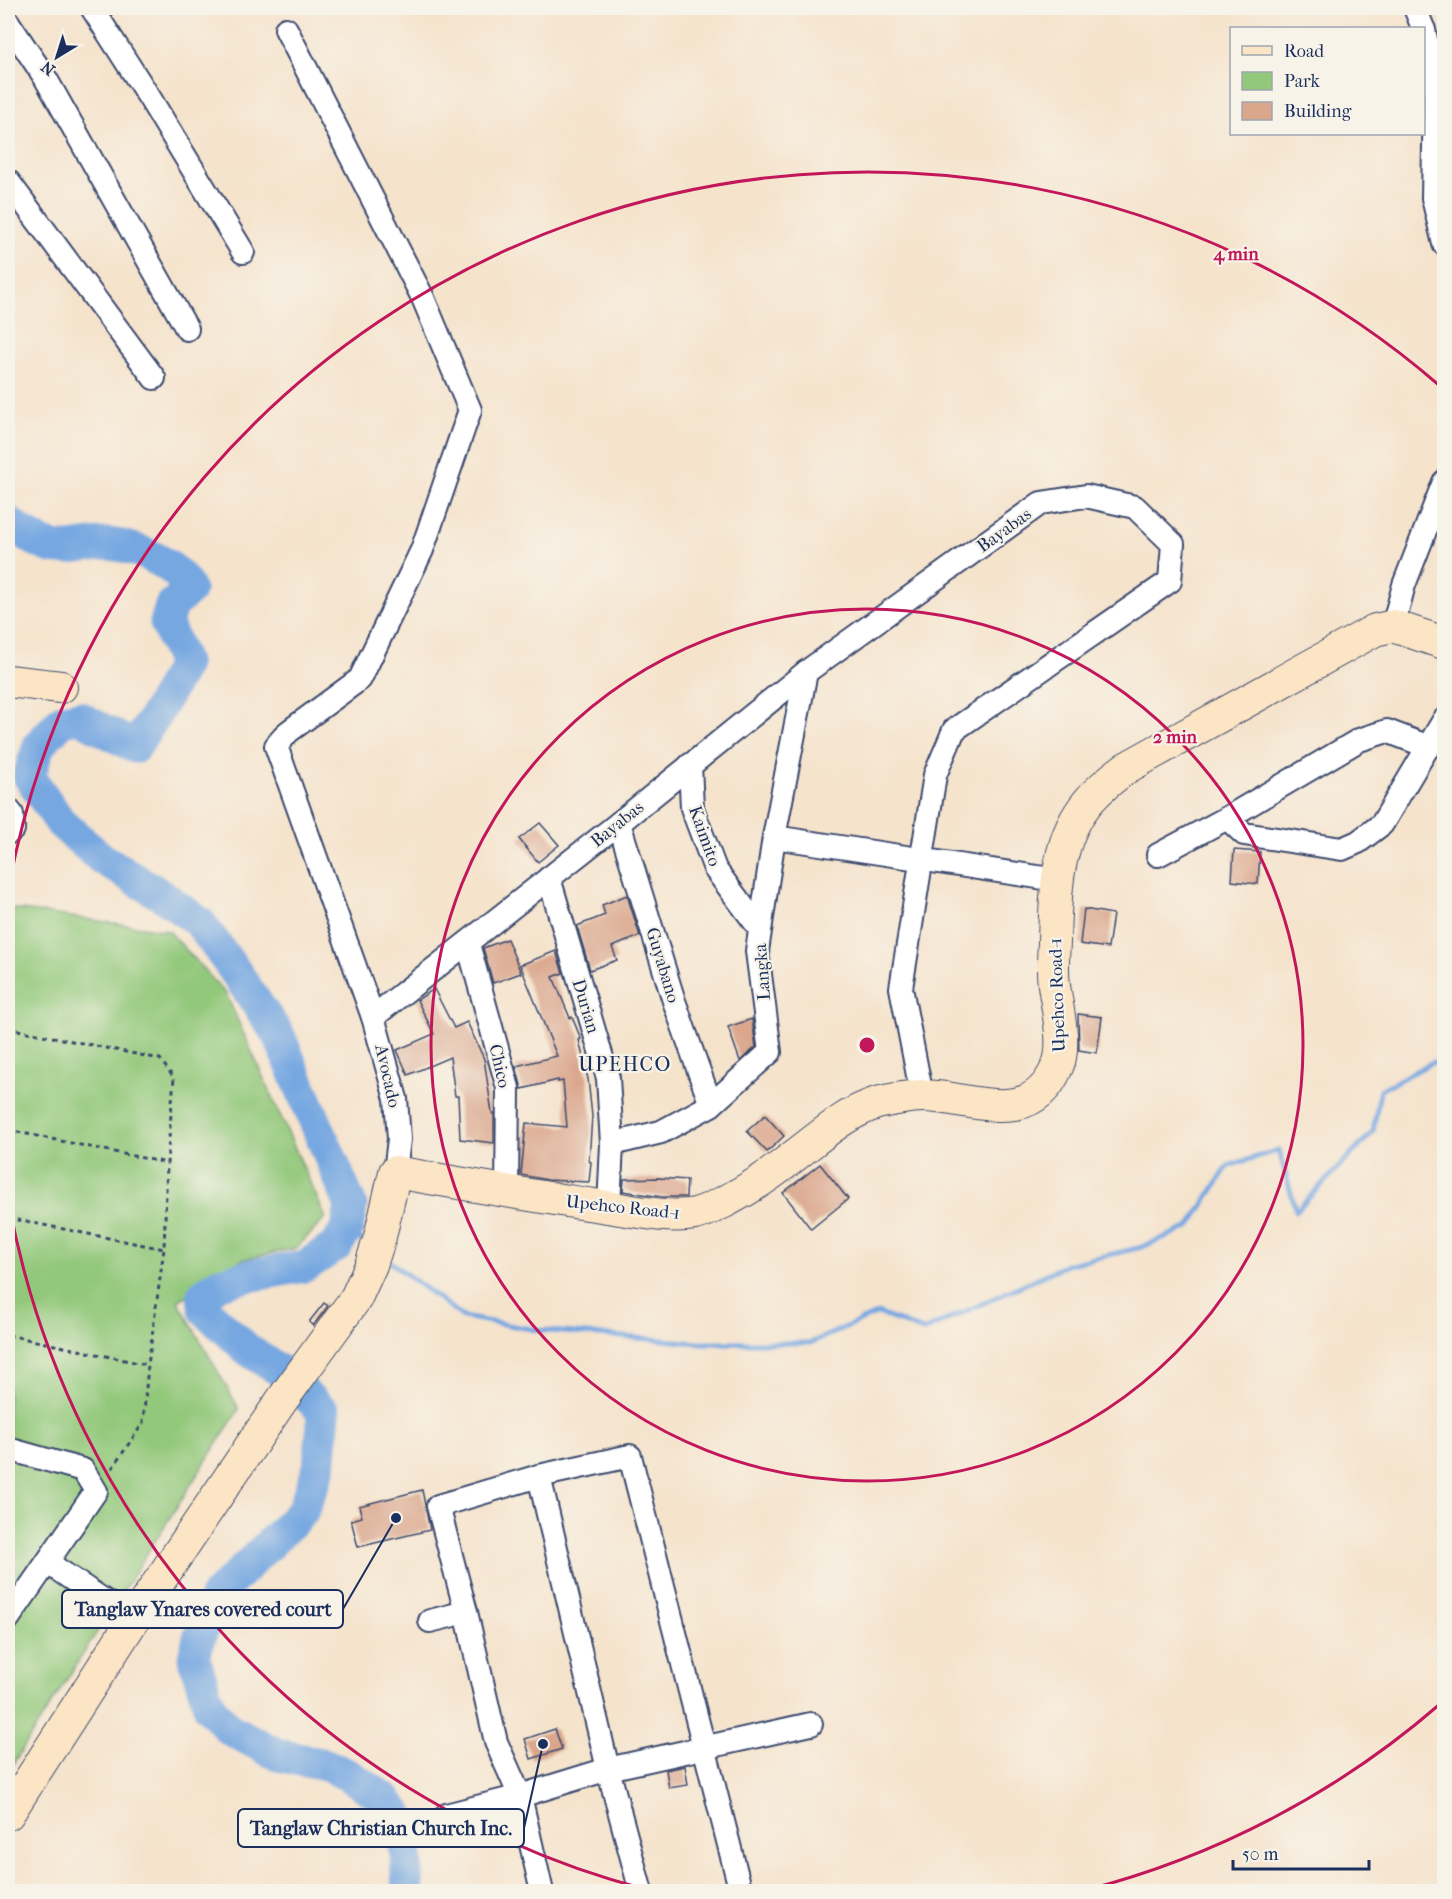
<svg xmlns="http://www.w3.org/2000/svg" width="1452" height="1899" font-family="'IM FELL French Canon',serif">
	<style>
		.green { fill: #92c87a; stroke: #567c6c; stroke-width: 1.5 }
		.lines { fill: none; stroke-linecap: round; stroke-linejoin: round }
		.stream { stroke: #76a7e1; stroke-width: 5 }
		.river { stroke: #76a7e1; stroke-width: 33 }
		.building { fill: #daa68c }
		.street-casing { stroke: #3c4a6e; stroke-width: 26 }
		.secondary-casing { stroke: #3c4a6e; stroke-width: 34 }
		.path { stroke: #3c4a6e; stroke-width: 3; stroke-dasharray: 4.5 4.5; stroke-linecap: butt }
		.street { stroke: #fff; stroke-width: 22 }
		.secondary { stroke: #fce5c4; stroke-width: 32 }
		.ring { fill: none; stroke: #c2185b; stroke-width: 3 }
		.labels { text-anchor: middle; stroke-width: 4.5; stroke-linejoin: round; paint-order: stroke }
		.street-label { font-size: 18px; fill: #1b2f5e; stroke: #f7f3e8 }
		.neighbourhood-label { font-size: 20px; letter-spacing: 1.5px; fill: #1b2f5e; stroke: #f7f3e8 }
		.centre { fill: #c2185b; stroke: #f7f3e8; stroke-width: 3 }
		.ring-label { font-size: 18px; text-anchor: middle; font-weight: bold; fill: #c2185b; stroke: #f7f3e8; stroke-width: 4.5; stroke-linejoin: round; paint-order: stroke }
		.leader { fill: none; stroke: #1b2f5e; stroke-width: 2 }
		.callout-dot { fill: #1b2f5e; stroke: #f7f3e8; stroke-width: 2 }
		.callout { fill: #f7f3e8; stroke: #1b2f5e; stroke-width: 2 }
		.callout-label { font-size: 20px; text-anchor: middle; font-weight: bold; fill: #1b2f5e }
	</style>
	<rect width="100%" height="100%" fill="#f7f3e8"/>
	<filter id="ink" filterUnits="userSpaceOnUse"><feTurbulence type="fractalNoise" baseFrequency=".0167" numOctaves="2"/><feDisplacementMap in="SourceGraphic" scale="12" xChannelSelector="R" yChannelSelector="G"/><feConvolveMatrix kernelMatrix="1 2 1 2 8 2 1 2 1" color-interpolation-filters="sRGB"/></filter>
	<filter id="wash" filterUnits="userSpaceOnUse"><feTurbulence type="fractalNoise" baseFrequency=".008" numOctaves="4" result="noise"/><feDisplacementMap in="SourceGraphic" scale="24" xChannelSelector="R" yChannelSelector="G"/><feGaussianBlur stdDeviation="1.35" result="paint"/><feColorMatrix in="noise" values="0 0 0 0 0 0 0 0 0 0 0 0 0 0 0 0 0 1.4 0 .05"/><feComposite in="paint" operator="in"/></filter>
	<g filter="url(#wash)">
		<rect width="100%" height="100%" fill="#f5e3cc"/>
		<polygon class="green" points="8,908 169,931 226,994 326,1218 296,1248 241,1260 178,1301 239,1409 8,1772"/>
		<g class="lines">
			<g class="stream">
				<polyline points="347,1229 368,1245"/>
				<polyline points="385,1258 463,1317 537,1330 700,1343 810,1343 878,1313 923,1331 1066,1265 1142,1247 1189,1227 1228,1166 1279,1150 1296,1211 1373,1132 1380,1090 1433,1062 1444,1067"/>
			</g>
			<path class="river" d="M8 522C20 531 41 546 57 548 73 550 91 543 108 544 135 546 178 564 189 590L171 606 166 623 184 664 155 716 135 747 79 717 62 720 39 745 29 776 61 823 101 858 166 898 200 923 237 974 279 1036 351 1206 347 1229 336 1246 305 1266 248 1276 219 1283 203 1295 205 1310 248 1350 279 1370 324 1412 319 1468 302 1512 216 1596 199 1638 194 1658 210 1708 229 1729 278 1755 326 1765 348 1775 384 1798 399 1816 406 1853 408 1892"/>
		</g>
		<g id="blocks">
			<g class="building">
				<polygon points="540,823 559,845 538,862 519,839"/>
				<polygon points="1234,850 1260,852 1258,884 1232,881"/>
				<polygon points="627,895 640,936 612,947 617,960 590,970 577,926 605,915 602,905"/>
				<polygon points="1084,909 1113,914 1108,948 1080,944"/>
				<polygon points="507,939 521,973 493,983 483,948"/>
				<polygon points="556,951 563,973 553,977 570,1018 572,1017 581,1039 579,1040 588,1079 592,1116 589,1161 591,1162 589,1182 548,1180 521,1175 526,1123 567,1127 563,1081 558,1082 558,1080 522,1089 516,1066 557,1056 520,965"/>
				<polygon points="434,989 454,1028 467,1022 484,1059 492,1113 494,1113 494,1143 460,1139 458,1096 455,1096 450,1057 408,1075 397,1050 434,1034 417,1000"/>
				<polygon points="1078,1014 1102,1017 1097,1053 1079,1050"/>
				<polygon points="752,1019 756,1047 740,1061 728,1027"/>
				<polygon points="765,1115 784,1136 767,1152 747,1131"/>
				<polygon points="820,1164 848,1199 811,1229 783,1193"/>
				<polygon points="659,1178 687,1180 686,1197 662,1197 623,1191 624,1179"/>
				<polygon points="324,1303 328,1306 313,1326 309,1322"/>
				<polygon points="422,1490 430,1530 358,1547 351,1520 362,1517 359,1506"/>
				<polygon points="555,1729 562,1749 531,1759 525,1739"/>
				<polygon points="685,1766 688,1785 669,1788 666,1770"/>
			</g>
		</g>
	</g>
	<g filter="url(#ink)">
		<use href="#blocks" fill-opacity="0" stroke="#3c4a6e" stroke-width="1.5"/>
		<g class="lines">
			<defs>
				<g id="street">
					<polyline points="92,8 149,97 243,252"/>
					<polyline points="1415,8 1423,28"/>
					<polyline points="8,22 46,79 187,329"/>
					<polyline points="286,29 423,298 470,410 422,550 360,679 288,732 276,746 373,1017 396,1099 399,1139 395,1172"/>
					<polyline points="1424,30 1431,62 1435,95 1433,198 1444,244"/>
					<polyline points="8,181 154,378"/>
					<polyline points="1393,626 1404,585 1444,482"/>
					<polyline points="690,765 692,808 715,869 760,929"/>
					<polyline points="8,809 12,814 13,829 8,833"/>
					<polyline points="1227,818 1244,834 1342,849 1358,842 1382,824 1444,720"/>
					<polyline points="619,823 674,1001 711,1105"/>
					<polyline points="774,837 1057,880"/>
					<polyline points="1158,855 1227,818 1359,740 1387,731 1429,747"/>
					<polyline points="549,878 608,1078 612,1144 609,1207"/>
					<polyline points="468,944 508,1088 507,1191"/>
					<polyline points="373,1017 619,823 806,672 1041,503 1086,496 1135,507 1173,544 1170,581 954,730 935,775 901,988 922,1096"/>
					<polyline points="612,1144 661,1132 711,1105 770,1052 757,951 774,837 806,672"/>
					<polyline points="8,1449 83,1470 96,1491 8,1619"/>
					<polyline points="539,1476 608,1769 641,1892"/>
					<polyline points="48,1563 133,1620"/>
					<polyline points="430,1621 466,1612"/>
					<polyline points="446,1815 520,1796 608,1769 811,1724"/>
					<polyline points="542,1892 520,1796 496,1742 466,1612 438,1506 539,1476 630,1456 741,1892"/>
				</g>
				<g id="secondary">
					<polyline points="8,681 61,687"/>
					<path d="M8 1814 133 1620 282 1400 356 1298 371 1265 380 1237 395 1172C463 1184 532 1196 601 1206 629 1210 667 1219 695 1214 707 1211 718 1205 728 1200 753 1187 776 1171 798 1153 823 1134 846 1113 877 1103 889 1100 911 1096 923 1096 974 1097 1031 1129 1057 1067 1067 1046 1057 1008 1054 985 1052 971 1053 957 1054 943 1055 898 1056 844 1084 807 1095 792 1111 779 1126 768L1375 630 1393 626 1444 643"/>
				</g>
			</defs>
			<use href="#street" class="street-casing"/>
			<use href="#secondary" class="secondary-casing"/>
			<g class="path">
				<polyline points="8,1028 160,1059 174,1078 167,1163 164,1249 148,1365 143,1423 109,1473"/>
				<polyline points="8,1130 167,1163"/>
				<polyline points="8,1218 164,1249"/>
				<polyline points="8,1335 148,1365"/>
			</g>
			<use href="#street" class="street"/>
			<use href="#secondary" class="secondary"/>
		</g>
	</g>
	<g class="ring">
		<circle cx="867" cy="1045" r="436"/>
		<path d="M1440 1704A873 873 0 0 1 1086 1890M648 1890A873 873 0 0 1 9 1204M9 886A873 873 0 0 1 1440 386"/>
	</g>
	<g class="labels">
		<g class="street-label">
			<text transform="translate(1004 530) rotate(-36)" y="6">Bayabas</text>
			<text transform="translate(617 824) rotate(-39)" y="6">Bayabas</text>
			<text transform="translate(705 836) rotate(70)" y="6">Kaimito</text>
			<text transform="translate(663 965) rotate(73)" y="6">Guyabano</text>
			<text transform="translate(762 972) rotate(-94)" y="6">Langka</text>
			<text transform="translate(1057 995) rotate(-92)" y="6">Upehco Road-1</text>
			<text transform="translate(586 1006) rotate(73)" y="6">Durian</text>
			<text transform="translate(500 1066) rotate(77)" y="6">Chico</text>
			<text transform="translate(388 1076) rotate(77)" y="6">Avocado</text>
			<text transform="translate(623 1207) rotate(6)" y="6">Upehco Road-1</text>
		</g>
		<g class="neighbourhood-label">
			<text x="625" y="1071">UPEHCO</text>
		</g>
	</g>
	<circle cx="867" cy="1045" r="9" class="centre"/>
	<g class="ring-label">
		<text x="1236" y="260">4 min</text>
		<text x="1175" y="743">2 min</text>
	</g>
	<path class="leader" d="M396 1518L343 1609M543 1744L524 1828"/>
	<g class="callout-dot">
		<circle cx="396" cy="1518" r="6"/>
		<circle cx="543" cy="1744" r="6"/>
	</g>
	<g class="callout">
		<rect x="62" y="1590" width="281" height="38" rx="6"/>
		<rect x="238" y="1809" width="286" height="38" rx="6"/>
	</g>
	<g class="callout-label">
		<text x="203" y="1616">Tanglaw Ynares covered court</text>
		<text x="381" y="1835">Tanglaw Christian Church Inc.</text>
	</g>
	<rect width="1452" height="1899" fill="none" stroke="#f7f3e8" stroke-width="30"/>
	<rect x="1230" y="27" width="195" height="108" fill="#f7f3e8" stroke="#9fa5b1" stroke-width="1.5"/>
	<rect x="1242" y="46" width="30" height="9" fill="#fce5c4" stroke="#9fa5b1" stroke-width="1.5"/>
	<text x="1284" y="57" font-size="18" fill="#1b2f5e">Road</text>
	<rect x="1242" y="72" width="30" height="18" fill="#92c87a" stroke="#9fa5b1" stroke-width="1.5"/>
	<text x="1284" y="87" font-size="18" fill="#1b2f5e">Park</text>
	<rect x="1242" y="102" width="30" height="18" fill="#daa68c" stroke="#9fa5b1" stroke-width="1.5"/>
	<text x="1284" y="117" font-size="18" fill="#1b2f5e">Building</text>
	<g transform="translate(57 57) rotate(218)" stroke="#f7f3e8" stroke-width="4.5" paint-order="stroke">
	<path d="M0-4.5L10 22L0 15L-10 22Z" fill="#1b2f5e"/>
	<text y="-9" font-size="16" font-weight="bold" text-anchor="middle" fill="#1b2f5e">N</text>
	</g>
	<path d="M1233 1860v9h136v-9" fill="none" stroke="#1b2f5e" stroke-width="3"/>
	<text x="1242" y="1860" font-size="18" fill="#1b2f5e" stroke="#f7f3e8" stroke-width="4.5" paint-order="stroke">50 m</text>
</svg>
